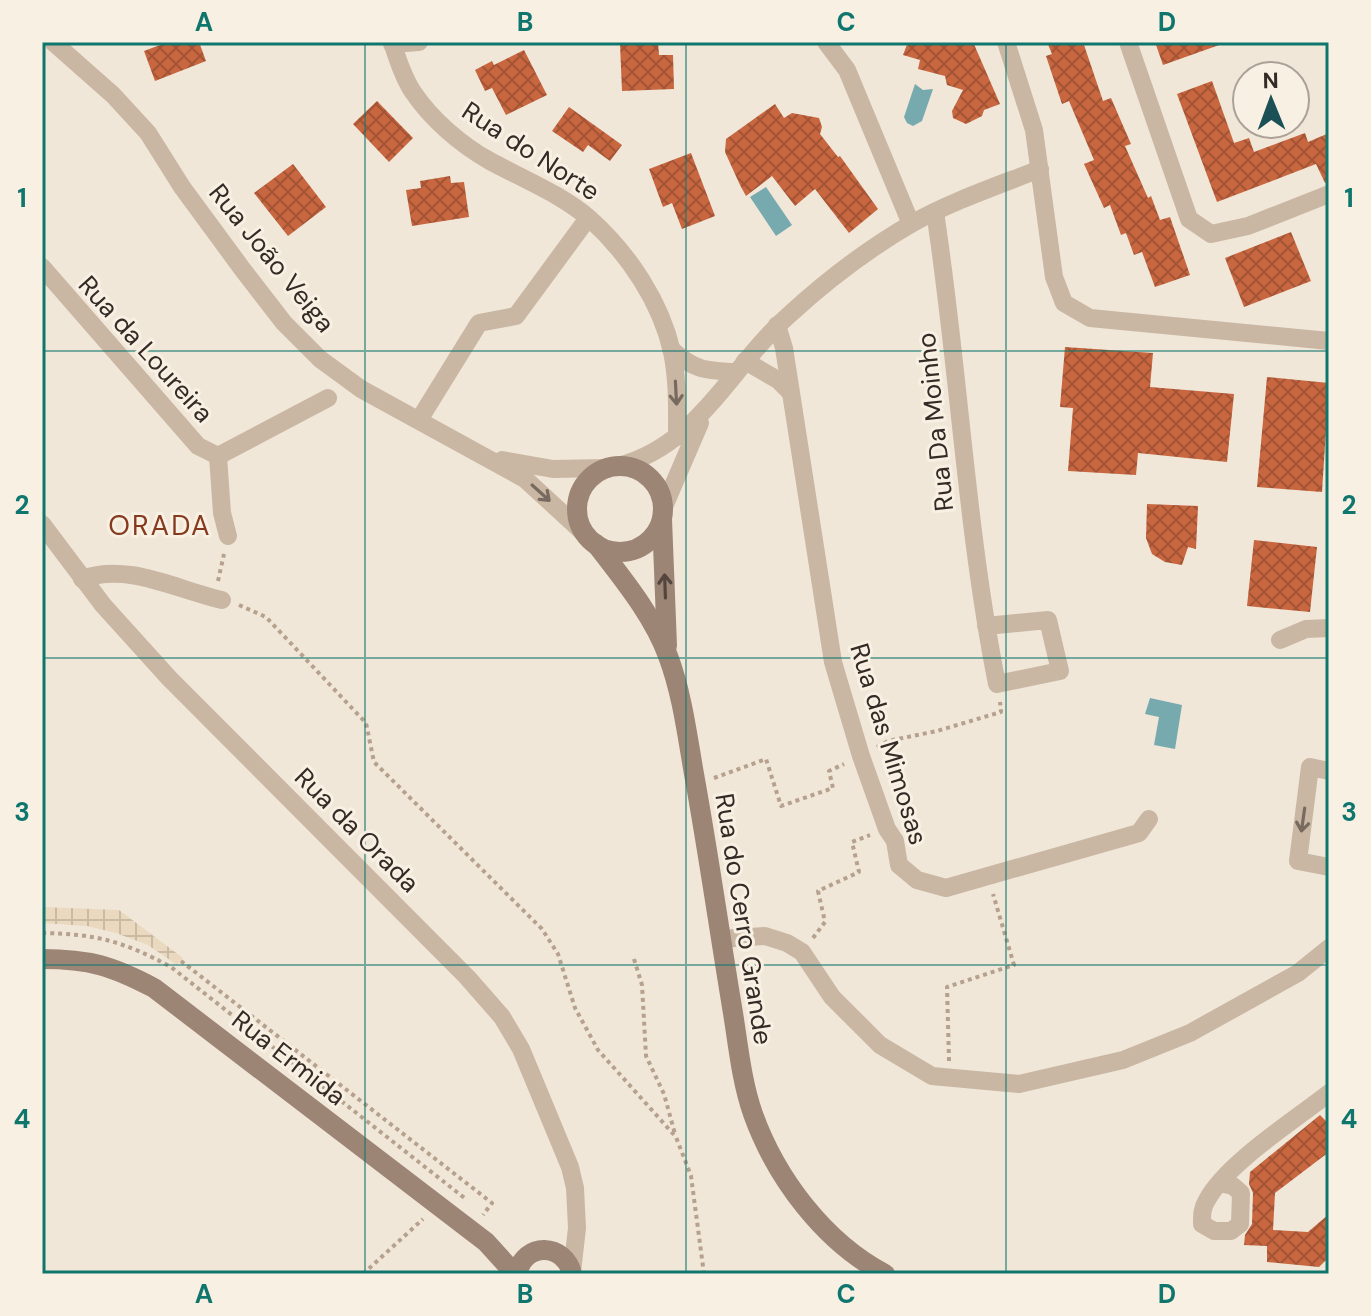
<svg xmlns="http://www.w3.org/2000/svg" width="1371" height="1316" font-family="'DM Sans',sans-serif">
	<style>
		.plaza { fill: url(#plaza-grid) }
		.water { fill: #77aaaf }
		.building { fill: url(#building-cross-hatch) }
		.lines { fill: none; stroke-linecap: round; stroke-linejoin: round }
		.path { stroke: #b5a18e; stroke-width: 4; stroke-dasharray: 4 4; stroke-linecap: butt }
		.street { stroke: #c9b7a4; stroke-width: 18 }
		.secondary { stroke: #9d8576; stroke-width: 20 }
		.oneway { stroke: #786a5f }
		.oneway2 { stroke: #54463e }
		.grid { fill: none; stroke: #0f766e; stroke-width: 2; stroke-opacity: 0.55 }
		.labels { text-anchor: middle; stroke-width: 6; stroke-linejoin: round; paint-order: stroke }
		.street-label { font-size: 26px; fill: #352b26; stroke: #f9f0e4 }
		.neighbourhood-label { font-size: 28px; letter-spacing: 2px; fill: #853a1e; stroke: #f9f0e4 }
		.neatline { fill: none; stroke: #0f766e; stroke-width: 3 }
		.grid-label { font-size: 26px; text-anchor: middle; font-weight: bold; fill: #0f766e }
	</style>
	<defs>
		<pattern id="plaza-grid" width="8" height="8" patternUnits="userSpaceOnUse" patternTransform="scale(2)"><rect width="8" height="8" fill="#ead8bf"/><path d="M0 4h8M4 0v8" fill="none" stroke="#c9baa4"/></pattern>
		<pattern id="building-cross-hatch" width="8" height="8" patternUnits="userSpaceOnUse" patternTransform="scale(2)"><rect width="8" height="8" fill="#c86640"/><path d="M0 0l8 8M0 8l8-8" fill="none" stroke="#a35435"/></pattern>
	</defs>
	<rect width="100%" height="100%" fill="#f1e7d8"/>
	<polygon class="plaza" points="42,907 119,910 183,958 177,965 148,945 116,933 87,926 42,923"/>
	<g class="water">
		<polygon points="915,84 923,90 933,89 922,121 913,126 907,123 904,117"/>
		<polygon points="766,187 792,225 776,236 750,197"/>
		<polygon points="1150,698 1182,705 1175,749 1154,745 1159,717 1145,714"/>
	</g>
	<g class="building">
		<polygon points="168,42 199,42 206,61 155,81 144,51"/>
		<polygon points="658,42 659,55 673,55 674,89 622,91 620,44"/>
		<polygon points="908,42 973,42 1000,104 984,110 982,116 966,124 953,118 952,111 963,90 947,85 945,76 918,69 920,60 903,55"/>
		<polygon points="1047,42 1083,42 1103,101 1111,98 1131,144 1125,146 1148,198 1151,196 1160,220 1170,217 1190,275 1155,287 1142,252 1134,255 1126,233 1121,235 1110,205 1104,208 1084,164 1094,160 1069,101 1062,104 1046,56 1052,54"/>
		<polygon points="1155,42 1221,42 1222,44 1163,65"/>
		<polygon points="524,50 547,95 506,115 492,88 485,91 475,70 492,61 494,65"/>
		<polygon points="1212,81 1234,143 1249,138 1254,152 1305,133 1308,142 1329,133 1329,182 1325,183 1316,164 1217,202 1177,94"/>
		<polygon points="377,101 413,138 389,162 353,124"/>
		<polygon points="775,104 784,118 792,113 819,118 822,127 820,134 838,157 840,156 878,209 849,233 815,189 795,206 772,176 746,196 740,185 725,152 726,139"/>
		<polygon points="569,107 622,145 610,161 588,145 583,152 552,131"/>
		<polygon points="691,153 715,216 682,229 672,203 663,207 649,169"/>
		<polygon points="293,164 326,207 288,236 254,193"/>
		<polygon points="450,176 451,183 464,182 469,217 412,226 406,190 421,188 420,181"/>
		<polygon points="1291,232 1311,281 1244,307 1225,258"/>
		<polygon points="1065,347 1153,353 1150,387 1234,394 1227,462 1138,453 1136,475 1068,471 1073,408 1060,407"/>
		<polygon points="1267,377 1329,383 1322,492 1257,487"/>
		<polygon points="1147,504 1198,506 1196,549 1188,547 1182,565 1165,562 1152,554 1146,538"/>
		<polygon points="1254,540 1317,547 1310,612 1247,606"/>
		<polygon points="1320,1115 1329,1124 1329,1152 1275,1193 1273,1230 1308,1232 1329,1214 1329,1257 1319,1267 1267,1262 1267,1246 1244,1245 1245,1235 1252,1224 1253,1193 1249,1184 1250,1172"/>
	</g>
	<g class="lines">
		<g class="path">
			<polyline points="218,581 224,554"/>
			<polyline points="239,605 266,617 366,723 374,762 542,929 558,954 575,1008 598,1050 676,1137 691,1176 704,1274"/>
			<polyline points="877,747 888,741 937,731 1001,712 1000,702"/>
			<polyline points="714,778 766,759 781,806 833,788 829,771 844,764"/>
			<path d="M42 933C96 934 123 941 171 967L467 1200"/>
			<polyline points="813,938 825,922 818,891 859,872 852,842 870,835"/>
			<polyline points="634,959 642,985 646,1056 664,1094 675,1134"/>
			<polyline points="181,961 492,1203 483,1215"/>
			<polyline points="949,1061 947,987 1014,965 993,894"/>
			<polyline points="363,1274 423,1219"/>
		</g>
		<g class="street">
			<polyline points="53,42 113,95 148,133 182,187 243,270 284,323 320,359 361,389 525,479 586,535"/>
			<path d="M392 42C397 58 404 79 413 92 431 119 461 145 490 161 523 179 561 194 590 219 628 253 661 302 672 352 678 380 677 409 677 437"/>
			<polyline points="826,42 847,70 911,224"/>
			<polyline points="1006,42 1034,130 1054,277 1064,303 1090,318 1329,341"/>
			<polyline points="1128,42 1189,219 1211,234 1248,226 1329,194"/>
			<polyline points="392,44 419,42"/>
			<path d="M935 212C959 369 966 528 997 684L1060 671 1048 620 986 626"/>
			<polyline points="42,267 198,446 218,456 328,398"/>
			<polyline points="777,325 784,348 833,662 861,756 887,829 895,841 899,865 917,880 946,888 1139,833 1149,819"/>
			<path d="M671 349C693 370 706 371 736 372"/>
			<polyline points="745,361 778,380 790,392"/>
			<polyline points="419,420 479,323 516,316 588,218"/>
			<polyline points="218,456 222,513 228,536"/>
			<polyline points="502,460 553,469 606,468"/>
			<path d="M618 466C698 446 731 366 789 315 826 281 868 249 911 224 952 201 997 186 1040 169"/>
			<polyline points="663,509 700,423"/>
			<polyline points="42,524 103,605 169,678 467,977 502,1017 521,1049 570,1167 575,1188 577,1228 572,1272"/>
			<path d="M82 579C128 562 177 590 222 600"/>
			<polyline points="1280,640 1306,629 1329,628"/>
			<polyline points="1329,771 1310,767 1298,861 1329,867"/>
			<polyline points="721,939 765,936 787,943 802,952 832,997 880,1045 932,1076 1019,1084 1123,1060 1190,1033 1298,973 1329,948"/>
			<path d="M1220 1183 1233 1186 1241 1193 1240 1224 1231 1231H1214L1202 1224C1202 1214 1202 1208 1207 1200 1227 1163 1295 1120 1329 1093"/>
		</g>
		<g class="secondary">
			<circle cx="620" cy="509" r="43"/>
			<polyline points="662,519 667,646"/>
			<path d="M596 544C622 578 653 615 668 656 682 693 687 734 694 774 708 851 719 929 732 1007 738 1042 741 1080 753 1114 776 1178 824 1242 885 1274"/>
			<path d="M42 959C90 959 112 966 154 988L486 1242 515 1274"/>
			<path d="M517 1274C524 1241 565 1243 572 1274"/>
		</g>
	</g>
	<defs><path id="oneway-shaft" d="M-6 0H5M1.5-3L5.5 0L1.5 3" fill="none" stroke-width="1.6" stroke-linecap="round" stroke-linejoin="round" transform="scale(2)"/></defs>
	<g class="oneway">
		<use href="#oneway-shaft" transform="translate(676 393) rotate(87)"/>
		<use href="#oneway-shaft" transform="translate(541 493) rotate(42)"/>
		<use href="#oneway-shaft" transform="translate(1303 820) rotate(98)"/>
	</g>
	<use class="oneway2" href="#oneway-shaft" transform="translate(665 586) rotate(-92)"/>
	<path class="grid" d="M365 42V1274M686 42V1274M1006 42V1274M42 351H1329M42 658H1329M42 965H1329"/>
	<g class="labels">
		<g class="street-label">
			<text transform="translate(531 151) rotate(33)" y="9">Rua do Norte</text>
			<text transform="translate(272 258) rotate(51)" y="9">Rua João Veiga</text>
			<text transform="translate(146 349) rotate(48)" y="9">Rua da Loureira</text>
			<text transform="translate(935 422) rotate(-96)" y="9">Rua Da Moinho</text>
			<text transform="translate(889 744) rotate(73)" y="9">Rua das Mimosas</text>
			<text transform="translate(357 830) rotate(45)" y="9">Rua da Orada</text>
			<text transform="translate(744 919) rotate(81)" y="9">Rua do Cerro Grande</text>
			<text transform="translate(289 1058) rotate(38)" y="9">Rua Ermida</text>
		</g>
		<g class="neighbourhood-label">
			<text x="160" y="535">ORADA</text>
		</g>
	</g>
	<rect width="1371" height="1316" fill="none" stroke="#f9f0e4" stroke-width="88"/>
	<g transform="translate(1271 100) rotate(359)"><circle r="38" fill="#f9f0e4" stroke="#aba198" stroke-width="2"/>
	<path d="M0-6L14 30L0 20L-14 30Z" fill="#1b5057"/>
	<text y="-12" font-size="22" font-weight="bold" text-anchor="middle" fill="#352b26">N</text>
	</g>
	<rect x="44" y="44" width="1283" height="1228" class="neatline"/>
	<g class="grid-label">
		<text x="204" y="31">A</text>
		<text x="525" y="31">B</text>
		<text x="846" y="31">C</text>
		<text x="1167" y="31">D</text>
		<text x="22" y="207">1</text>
		<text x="1349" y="207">1</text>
		<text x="22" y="514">2</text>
		<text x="1349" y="514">2</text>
		<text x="22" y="821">3</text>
		<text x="1349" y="821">3</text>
		<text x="22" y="1128">4</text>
		<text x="1349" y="1128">4</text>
		<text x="204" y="1303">A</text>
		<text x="525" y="1303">B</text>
		<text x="846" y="1303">C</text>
		<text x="1167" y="1303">D</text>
	</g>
</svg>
